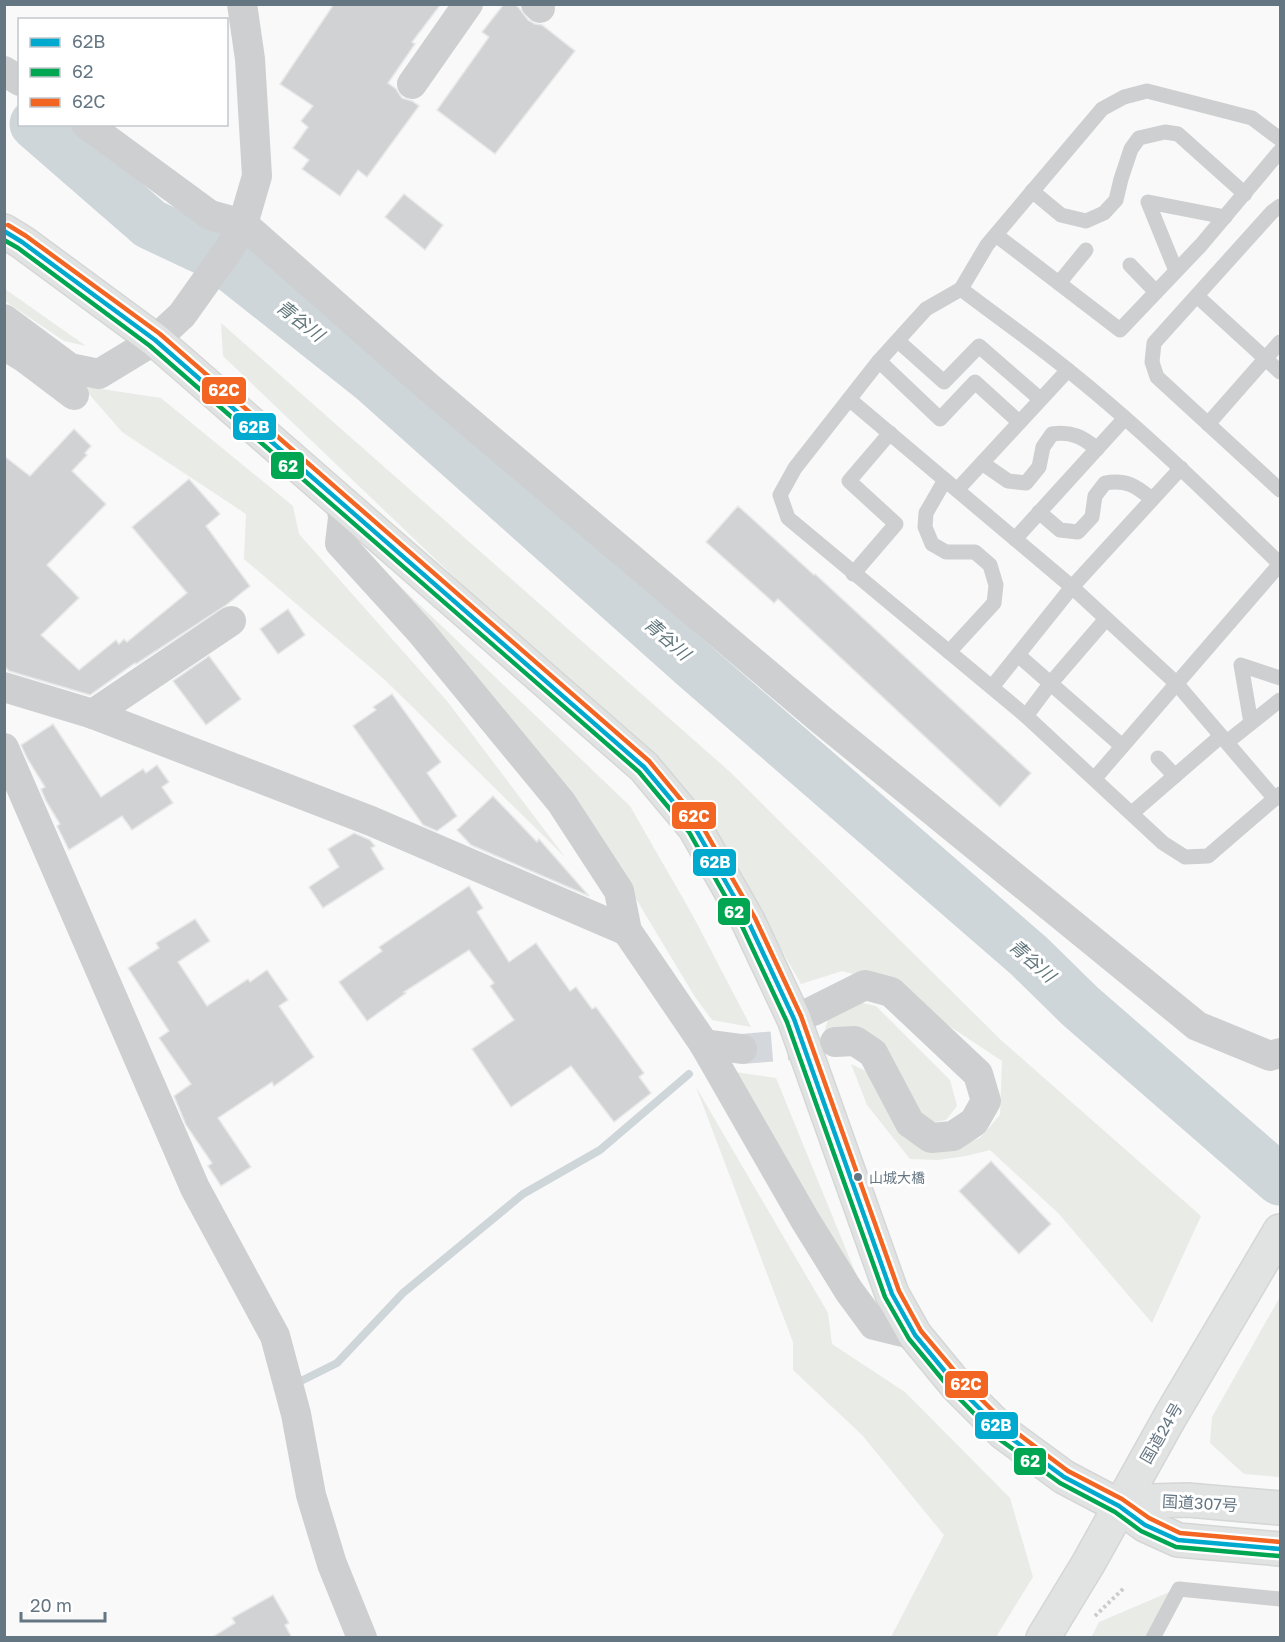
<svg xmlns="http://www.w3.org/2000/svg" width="1285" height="1642" font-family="'Golos Text','Noto Sans JP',sans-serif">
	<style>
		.green { fill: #e8ebe6 }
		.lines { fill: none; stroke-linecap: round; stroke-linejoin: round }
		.stream { stroke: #ced6d9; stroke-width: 8 }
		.river { stroke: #ced6d9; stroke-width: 51 }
		.building { fill: #d0d2d3; stroke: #e8e8e8; stroke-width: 1.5 }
		.street-tunnel { stroke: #d4d8dc; stroke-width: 30; stroke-dasharray: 30 15; stroke-linecap: butt }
		.highway-casing { stroke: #d5d6d6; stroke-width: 36 }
		.path { stroke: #cbcccd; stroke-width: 4; stroke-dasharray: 3 3; stroke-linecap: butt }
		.lane { stroke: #cecfd0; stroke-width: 15 }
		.street { stroke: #cecfd0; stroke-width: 30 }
		.highway { stroke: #e1e2e2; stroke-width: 33 }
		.bus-1-casing { stroke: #fff; stroke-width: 9 }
		.bus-2-casing { stroke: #fff; stroke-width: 9 }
		.bus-3-casing { stroke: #fff; stroke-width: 9 }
		.bus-1 { stroke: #00a9ce; stroke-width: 4.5 }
		.bus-2 { stroke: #00a651; stroke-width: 4.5 }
		.bus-3 { stroke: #f26522; stroke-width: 4.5 }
		.bus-dot { fill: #657683; stroke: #fff; stroke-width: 2 }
		.labels { text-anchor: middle; stroke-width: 6; stroke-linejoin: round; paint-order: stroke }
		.bus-label { font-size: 14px; fill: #657683; stroke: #fff; text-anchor: start }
		.street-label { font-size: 16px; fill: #657683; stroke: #fff }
		.water-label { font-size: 18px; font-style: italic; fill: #60757c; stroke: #fff }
		.line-badge { stroke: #fff; stroke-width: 2 }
		.badge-label { font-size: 16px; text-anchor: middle; font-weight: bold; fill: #fff }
	</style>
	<rect width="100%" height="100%" fill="#f9f9f9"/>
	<g class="green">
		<polygon points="4,289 5,289 86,346 64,341 5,301"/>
		<polygon points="221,323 729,771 1002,1041 1201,1216 1152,1323 1059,1214 990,1150 966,1156 938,1160 910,1159 867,1105 851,1064 870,1073 950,1149 980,1138 1000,1115 1002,1061 883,982 842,971 801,984 698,803 523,643 223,356"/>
		<polygon points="82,386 161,398 293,506 299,534 447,701 565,857 385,680 244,559 246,514 122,432"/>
		<polygon points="380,567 630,806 693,916 751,1027 712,1020 695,997 576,799"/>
		<polygon points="849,1000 876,1006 950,1080 957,1106 946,1120 926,1124 886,1080 824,1033 829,1016"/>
		<polygon points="735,1072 776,1078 865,1296"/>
		<polygon points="696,1087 828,1313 832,1344 905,1392 1010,1498 1033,1577 996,1637 891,1637 944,1535 862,1435 793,1370 793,1342"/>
		<polygon points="1280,1297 1280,1477 1244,1474 1210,1443 1212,1417"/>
		<polygon points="1172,1591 1147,1637 1091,1638 1099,1622"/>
	</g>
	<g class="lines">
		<polyline class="stream" points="293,1385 337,1363 403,1293 523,1194 600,1150 689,1074"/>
		<polyline class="river" points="35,124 150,224 218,256 372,378 696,667 1029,956 1080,1006 1280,1180"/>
	</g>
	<g class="building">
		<polygon points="334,4 441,4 412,42 415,44 388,83 396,89 402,98 412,101 419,106 367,177 358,170 340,196 302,169 309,160 293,148 308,127 301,121 313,106 280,84"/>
		<polygon points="504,4 515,4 519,8 528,20 535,24 542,25 575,51 495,154 437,110 489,37 482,32"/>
		<polygon points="404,194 443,225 425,250 385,217"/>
		<polygon points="74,429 91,446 85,453 87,455 72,471 106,504 47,565 79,598 41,635 79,670 116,640 119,644 124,639 127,642 187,593 132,527 189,479 220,514 206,526 250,586 225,606 136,664 135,663 90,695 9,671 4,666 4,456 30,476"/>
		<polygon points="738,506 814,575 815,574 1031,773 1000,807 778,599 774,603 706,542"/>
		<polygon points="288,609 305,635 278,654 260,629"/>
		<polygon points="209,656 241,699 206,725 173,681"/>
		<polygon points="392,694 441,762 427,773 457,816 437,831 423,825 353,726 376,710 373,707"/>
		<polygon points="53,724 101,797 143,769 146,773 157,765 169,782 162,787 173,803 132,830 122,816 69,850 57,826 60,824 46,801 41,789 45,787 27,758 21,745"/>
		<polygon points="493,796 537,842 539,839 589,896 471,845 457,830"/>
		<polygon points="354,833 370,840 375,846 371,848 384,869 323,908 309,887 339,867 328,849"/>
		<polygon points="469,886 483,908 477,912 509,962 536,943 570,991 576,987 592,1009 596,1007 644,1073 639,1077 651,1093 614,1122 571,1066 511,1107 472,1049 514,1020 490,986 494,983 469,950 404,992 406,993 367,1021 339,982 382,951 379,947"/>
		<polygon points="195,919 210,941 178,962 207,1006 248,979 250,982 267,970 288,1000 279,1006 314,1057 274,1086 272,1082 218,1118 251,1167 221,1186 208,1166 212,1163 186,1125 174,1096 191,1084 159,1038 169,1031 128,968 159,948 156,943"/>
		<polygon points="991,1161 1051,1224 1019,1254 959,1191"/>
		<polygon points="273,1595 289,1623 285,1625 292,1638 211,1638 235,1623 232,1618"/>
	</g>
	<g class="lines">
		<polyline class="street-tunnel" points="742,1049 826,1042"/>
		<defs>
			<g id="highway">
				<polyline points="4,231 22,242 155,340 185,366 644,767 695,828 748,921 794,1019 892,1294 915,1335 957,1386 1004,1433 1064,1477 1119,1506 1145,1525 1178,1540 1280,1549"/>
				<polyline points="1119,1506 1151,1501 1187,1500 1280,1508"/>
				<polyline points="1043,1638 1088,1564 1170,1417 1280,1231"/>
			</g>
		</defs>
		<use href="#highway" class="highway-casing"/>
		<polyline class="path" points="1095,1616 1125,1587"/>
		<g class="lane">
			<polyline points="1280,139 1252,118 1147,91 1124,97 1102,109 987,245 961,289 926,309 879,361 795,468 780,495 788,518 1026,716 1163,843 1185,857 1208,856 1280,794"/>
			<polyline points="1032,191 1061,215 1086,221 1104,213 1116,200 1121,179 1131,149 1139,138 1165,132 1178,134 1245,194"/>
			<polyline points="1280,206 1272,212 1154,343 1152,362 1157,377 1280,490"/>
			<polyline points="996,235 1120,330 1201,245 1280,151"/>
			<polyline points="1130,265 1156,292"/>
			<polyline points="1176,271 1148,202 1225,217"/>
			<polyline points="1059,283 1086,250"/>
			<path d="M961 289C999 318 1038 345 1074 375 1147 434 1213 499 1280 564"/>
			<polyline points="1197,296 1280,372"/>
			<polyline points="898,341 944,382 979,346 1040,399"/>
			<polyline points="879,361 940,419 975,382 1019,422"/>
			<polyline points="849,399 1072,587 1176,683 1275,799"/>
			<polyline points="1208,424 1280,342"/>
			<path d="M982 463 1008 481 1026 483 1039 467 1043 447 1052 434C1071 431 1083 437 1097 449"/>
			<polyline points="945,480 926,513 925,527 932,544 946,552 975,552 990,565 996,585 994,603 949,652"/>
			<polyline points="957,490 1068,370"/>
			<path d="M1039 512 1060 530 1078 532 1092 517 1095 496 1105 483C1126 479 1136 486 1152 499"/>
			<polyline points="1015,539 1125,418"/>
			<polyline points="853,574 896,524 849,481 890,433"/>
			<polyline points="1018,655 1122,746"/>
			<polyline points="992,687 1072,587 1181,468"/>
			<polyline points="1026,716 1050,684 1106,619"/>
			<polyline points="1251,723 1241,665 1280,678"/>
			<polyline points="1227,742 1280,700"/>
			<polyline points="1158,758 1175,776"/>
			<polyline points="1095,778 1280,564"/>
			<polyline points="1132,813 1221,736"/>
			<polyline points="1153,1638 1179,1589 1280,1599"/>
		</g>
		<g class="street">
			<polyline points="536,4 540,8"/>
			<polyline points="4,71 20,81"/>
			<polyline points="412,84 468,4"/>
			<polyline points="86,124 210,215 243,224 427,386 819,718 1197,1026 1270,1056 1280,1053"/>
			<polyline points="4,319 70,368 99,374 155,340 182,315 229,249 243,224 257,176 250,59 242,4"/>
			<polyline points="4,345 25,358 74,395"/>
			<polyline points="341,502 343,518 340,543 421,632 561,802 619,891 627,931 704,1044 805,1220 849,1291 874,1325 915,1335"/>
			<polyline points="4,687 93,714 371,821 627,931"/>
			<polyline points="93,714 231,621"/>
			<polyline points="4,748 195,1188 275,1336 296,1414 311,1495 332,1564 362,1638"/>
			<polyline points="794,1019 813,1011 865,985 891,992 978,1074 986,1101 974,1122 953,1136 931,1138 910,1123 873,1053 855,1041 835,1042"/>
			<polyline points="704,1044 742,1049"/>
		</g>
		<use href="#highway" class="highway"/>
		<defs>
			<polyline id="bus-1" points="4,231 22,242 155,340 644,767 695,828 748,921 794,1019 892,1294 915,1335 957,1386 1004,1433 1064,1477 1119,1506 1145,1525 1178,1540 1280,1549"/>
			<polyline id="bus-2" points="4,240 18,248 150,346 639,772 689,832 741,924 787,1022 885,1297 909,1339 952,1391 999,1439 1060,1483 1115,1512 1141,1531 1176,1547 1279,1556"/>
			<polyline id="bus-3" points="8,225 26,236 160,334 649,761 701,824 755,918 801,1016 899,1291 921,1331 963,1381 1009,1427 1068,1471 1122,1499 1149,1518 1180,1533 1280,1542"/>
		</defs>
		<use href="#bus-1" class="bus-1-casing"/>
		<use href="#bus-2" class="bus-2-casing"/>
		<use href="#bus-3" class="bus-3-casing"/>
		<use href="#bus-1" class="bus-1"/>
		<use href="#bus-2" class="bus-2"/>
		<use href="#bus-3" class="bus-3"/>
	</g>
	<circle class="bus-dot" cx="858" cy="1177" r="5"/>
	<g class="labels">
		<g class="bus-label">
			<text x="869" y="1183">山城大橋</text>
		</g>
		<g class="street-label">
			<text transform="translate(1161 1433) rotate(-60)" y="6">国道24号</text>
			<text transform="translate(1200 1503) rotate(3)" y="6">国道307号</text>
		</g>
		<g class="water-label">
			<text transform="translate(300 321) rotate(38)" y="6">青谷川</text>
			<text transform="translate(667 639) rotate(41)" y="6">青谷川</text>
			<text transform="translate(1032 961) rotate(41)" y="6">青谷川</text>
		</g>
	</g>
	<g class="line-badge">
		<rect x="201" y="376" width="46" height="29" rx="6" fill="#f26522"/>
		<rect x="232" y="412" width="45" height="29" rx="6" fill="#00a9ce"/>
		<rect x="270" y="451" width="35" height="29" rx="6" fill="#00a651"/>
		<rect x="671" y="801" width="46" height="29" rx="6" fill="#f26522"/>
		<rect x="692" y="848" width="45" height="29" rx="6" fill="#00a9ce"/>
		<rect x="717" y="897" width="34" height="29" rx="6" fill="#00a651"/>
		<rect x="944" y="1370" width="45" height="29" rx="6" fill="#f26522"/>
		<rect x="974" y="1411" width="45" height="29" rx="6" fill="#00a9ce"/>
		<rect x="1013" y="1447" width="34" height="29" rx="6" fill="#00a651"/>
	</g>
	<g class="badge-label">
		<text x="224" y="396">62C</text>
		<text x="254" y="433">62B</text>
		<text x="288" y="472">62</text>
		<text x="694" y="822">62C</text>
		<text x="715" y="868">62B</text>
		<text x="734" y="918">62</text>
		<text x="966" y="1390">62C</text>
		<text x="996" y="1431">62B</text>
		<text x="1030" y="1467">62</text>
	</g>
	<rect width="1285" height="1642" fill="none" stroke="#657683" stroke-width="12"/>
	<rect x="18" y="18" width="210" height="108" fill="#ffffff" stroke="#c1c8cd" stroke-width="1.5"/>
	<rect x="30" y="38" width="30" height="9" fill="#00a9ce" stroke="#c1c8cd" stroke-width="1.5"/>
	<text x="72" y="48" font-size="18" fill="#657683">62B</text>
	<rect x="30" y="68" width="30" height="9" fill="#00a651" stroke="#c1c8cd" stroke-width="1.5"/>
	<text x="72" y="78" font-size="18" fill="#657683">62</text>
	<rect x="30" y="98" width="30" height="9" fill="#f26522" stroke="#c1c8cd" stroke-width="1.5"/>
	<text x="72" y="108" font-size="18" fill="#657683">62C</text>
	<path d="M21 1612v9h84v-9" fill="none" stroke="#657683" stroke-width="3"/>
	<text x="30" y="1612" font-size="18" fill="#657683" stroke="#ffffff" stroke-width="4.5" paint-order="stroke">20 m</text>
</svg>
